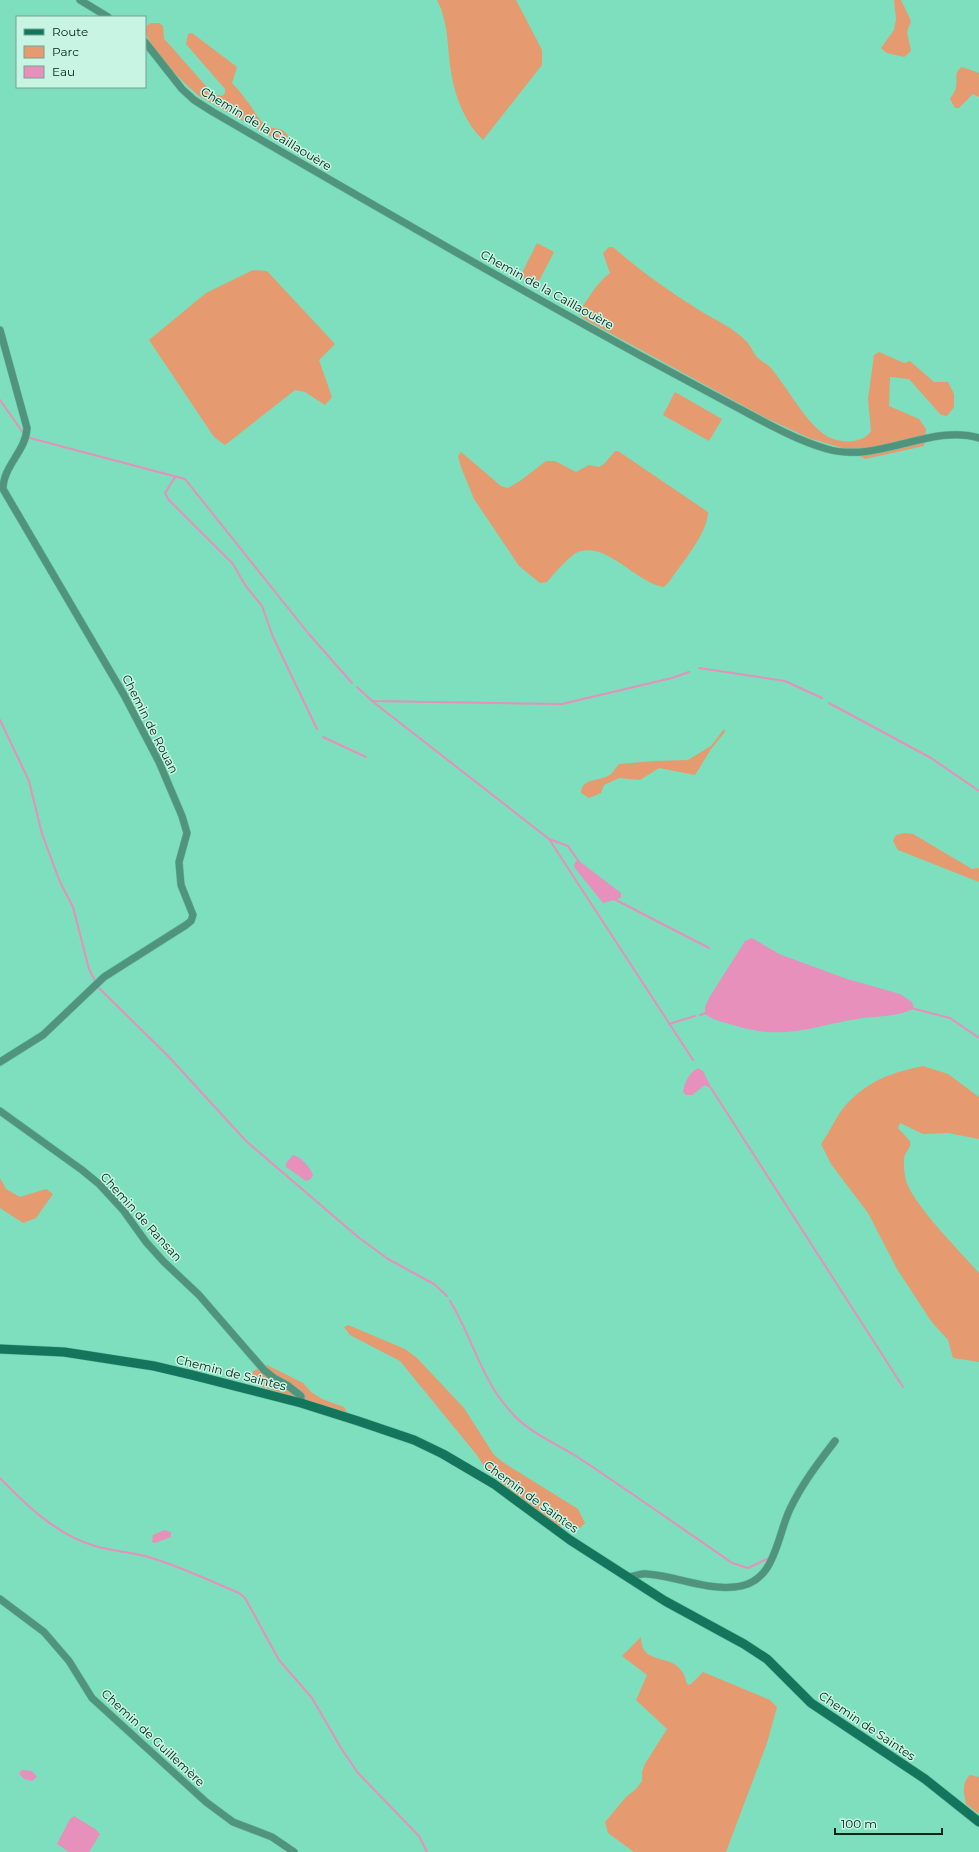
<svg xmlns="http://www.w3.org/2000/svg" width="979" height="1852" font-family="Montserrat,sans-serif">
	<style>
		.green { fill: #e69a70 }
		.water { fill: #e690bb }
		.lines { fill: none; stroke-linecap: round; stroke-linejoin: round }
		.stream { stroke: #e690bb; stroke-width: 2 }
		.street-casing { stroke: #67bda0; stroke-width: 8 }
		.secondary-casing { stroke: #67bda0; stroke-width: 10 }
		.street { stroke: #50947d; stroke-width: 7 }
		.secondary { stroke: #13755b; stroke-width: 9 }
		.labels { text-anchor: middle; stroke-width: 3; stroke-linejoin: round; paint-order: stroke }
		.street-label { font-size: 12px; fill: #03231a; stroke: #c8f5e3 }
	</style>
	<rect width="100%" height="100%" fill="#7ddfbd"/>
	<g class="green">
		<path d="M437 0H516L542 50V65L483 140C465 123 455 97 451 72 447 47 449 23 437 0Z"/>
		<polygon points="894,0 901,0 911,21 907,32 911,51 904,57 887,53 881,48 894,30 896,19"/>
		<path d="M151 23H159L163 26 164 39 168 43 213 94 222 96 225 93V89L186 44 188 34 192 33 237 67 232 83C237 88 242 94 246 100 254 108 257 121 268 126 278 131 282 125 289 138L284 144 199 96C183 82 145 47 145 27Z"/>
		<path d="M962 67 979 73V97L973 94 959 108H955L950 99C952 95 956 91 956 87 958 78 953 73 962 67Z"/>
		<polygon points="537,243 554,252 537,285 520,277"/>
		<path d="M609 247H613C639 270 669 291 699 310 715 320 734 328 747 342 751 346 753 353 757 357 760 361 766 363 769 366 787 385 808 430 833 439 846 443 863 443 871 431L868 399 874 355 879 352 904 363 910 361 934 382H948L954 394V407L947 416 941 415 909 379 890 377 889 406 919 419 926 429 924 446 865 459 849 450 809 438 766 418 584 319 578 312C590 298 594 285 610 273L603 253Z"/>
		<polygon points="253,270 267,271 335,344 319,360 332,397 325,405 305,392 295,390 225,445 214,437 149,340 206,293"/>
		<polygon points="675,392 722,419 709,441 663,415"/>
		<path d="M615 451H618L708 512C708 533 681 564 669 582L664 587C636 583 607 541 578 552 570 555 553 575 547 582L540 583 519 566 474 499 461 467 458 456 461 452 501 486 508 488 520 481 546 461H555L576 472 589 465 599 467 604 464Z"/>
		<path d="M724 729 725 732 711 749 695 775 659 768 640 780 619 778 604 785 601 793 589 798 581 793C581 777 602 782 611 774 614 771 616 767 619 764L654 761 688 760 711 746Z"/>
		<polygon points="904,833 913,834 972,869 979,868 979,882 898,850 893,841 896,835"/>
		<path d="M923 1066 948 1074 979 1097V1139L948 1133 923 1134 900 1123 898 1128 910 1141C911 1147 908 1149 905 1155 903 1160 904 1170 905 1176 907 1199 962 1253 979 1273V1362L953 1358 948 1340 931 1321 897 1269 868 1213 831 1164 821 1144C830 1132 836 1116 846 1105 867 1081 893 1072 923 1066Z"/>
		<polygon points="0,1178 6,1189 20,1197 46,1189 53,1194 36,1218 23,1223 0,1208"/>
		<polygon points="348,1325 405,1349 417,1358 464,1408 494,1455 504,1463 578,1509 585,1523 580,1528 558,1526 498,1480 486,1469 476,1454 400,1361 350,1335 344,1327"/>
		<polygon points="267,1365 303,1383 311,1392 322,1399 344,1407 347,1412 337,1411 254,1384 252,1377 253,1371"/>
		<path d="M641 1637C641 1671 680 1647 687 1684L690 1685 703 1672 770 1700 777 1707 767 1743 726 1852H634L608 1833 605 1822 626 1797 636 1789 642 1781V1772L645 1764 667 1729 636 1700 647 1675 622 1656Z"/>
		<path d="M970 1775 979 1777V1814L966 1804C964 1794 961 1783 970 1775Z"/>
	</g>
	<g class="water">
		<polygon points="579,861 621,893 621,898 603,903 574,867 575,862"/>
		<path d="M752 938 779 954 847 979 900 994 912 1002 914 1008C901 1017 873 1016 857 1019 808 1027 784 1041 733 1025 723 1022 713 1020 705 1014V1007L709 998 745 941Z"/>
		<path d="M698 1068 703 1071 712 1089 705 1085 692 1095H686L683 1092C685 1081 689 1073 698 1068Z"/>
		<path d="M293 1155C301 1157 310 1167 313 1175L311 1179 306 1181 286 1167V1163Z"/>
		<polygon points="164,1530 171,1532 171,1537 155,1543 152,1542 153,1535"/>
		<polygon points="22,1770 32,1771 37,1777 32,1781 24,1779 19,1773"/>
		<polygon points="74,1816 95,1829 100,1834 89,1852 69,1852 57,1844 70,1819"/>
	</g>
	<g class="lines">
		<g class="stream">
			<polyline points="0,400 24,434"/>
			<polyline points="30,438 185,479 308,633 352,683"/>
			<polyline points="175,477 165,493 168,499 233,564 245,585 262,606 273,637 317,729"/>
			<polyline points="699,668 785,681 822,698"/>
			<polyline points="357,687 372,701 562,704 672,678 689,672"/>
			<polyline points="372,701 549,839 693,1060"/>
			<polyline points="829,703 931,758 979,791"/>
			<polyline points="0,720 29,781 42,834 60,882 73,907 89,969 95,981"/>
			<polyline points="323,737 366,757"/>
			<polyline points="549,839 568,846 579,862"/>
			<polyline points="614,899 709,948"/>
			<polyline points="99,988 169,1057 246,1141 358,1237 388,1259 434,1284 447,1296"/>
			<polyline points="911,1008 950,1018 979,1038"/>
			<polyline points="700,1015 706,1013"/>
			<polyline points="669,1024 695,1016"/>
			<polyline points="711,1088 903,1387"/>
			<path d="M450 1301C473 1338 480 1378 511 1412 528 1432 555 1443 576 1456 629 1491 680 1527 732 1563L748 1568 769 1558"/>
			<path d="M0 1478C27 1506 57 1535 95 1546 115 1552 136 1552 155 1559 183 1568 211 1581 239 1593L245 1598 279 1660 312 1698 341 1748 358 1773 419 1836 427 1852"/>
		</g>
		<defs>
			<g id="street">
				<polyline points="80,0 108,17"/>
				<path d="M145 42 182 89 194 100 213 112C356 195 498 278 643 357 675 374 706 391 738 408 766 423 796 440 827 449 878 464 931 423 979 438"/>
				<path d="M0 330 27 428C26 451 3 466 3 489L124 695 159 762 182 816 187 833 179 862 180 874 181 885 193 915 191 921 186 925 104 977 43 1035 0 1062"/>
				<polyline points="0,1111 82,1170 99,1184 123,1210 146,1242 164,1262 199,1295 264,1370 274,1378 287,1385 301,1396 301,1403"/>
				<path d="M629 1577C635 1576 641 1573 647 1574 676 1576 705 1590 734 1587 776 1584 776 1538 790 1509 802 1484 818 1463 835 1441"/>
				<polyline points="0,1599 44,1632 69,1661 92,1698 206,1802 233,1822 272,1837 294,1852"/>
			</g>
			<polyline id="secondary" points="0,1349 64,1352 154,1366 192,1375 301,1403 358,1421 414,1440 443,1454 494,1484 570,1540 665,1601 744,1644 767,1659 811,1703 925,1779 979,1822"/>
		</defs>
		<use href="#street" class="street-casing"/>
		<use href="#secondary" class="secondary-casing"/>
		<use href="#street" class="street"/>
		<use href="#secondary" class="secondary"/>
	</g>
	<g class="labels">
		<g class="street-label">
			<text transform="translate(266 129) rotate(31)" y="4">Chemin de la Caillaouère</text>
			<text transform="translate(547 290) rotate(29)" y="4">Chemin de la Caillaouère</text>
			<text transform="translate(150 724) rotate(63)" y="4">Chemin de Rouan</text>
			<text transform="translate(141 1217) rotate(48)" y="4">Chemin de Ransan</text>
			<text transform="translate(231 1373) rotate(14)" y="4">Chemin de Saintes</text>
			<text transform="translate(531 1497) rotate(36)" y="4">Chemin de Saintes</text>
			<text transform="translate(867 1726) rotate(34)" y="4">Chemin de Saintes</text>
			<text transform="translate(153 1738) rotate(43)" y="4">Chemin de Guillemère</text>
		</g>
	</g>
	<rect x="16" y="16" width="130" height="72" fill="#c8f5e3" stroke="#79a193"/>
	<rect x="24" y="29" width="20" height="6" fill="#13755b" stroke="#79a193"/>
	<text x="52" y="36" font-size="12" fill="#03231a">Route</text>
	<rect x="24" y="46" width="20" height="12" fill="#e69a70" stroke="#79a193"/>
	<text x="52" y="56" font-size="12" fill="#03231a">Parc</text>
	<rect x="24" y="66" width="20" height="12" fill="#e690bb" stroke="#79a193"/>
	<text x="52" y="76" font-size="12" fill="#03231a">Eau</text>
	<path d="M835 1828v6h107v-6" fill="none" stroke="#03231a" stroke-width="2"/>
	<text x="841" y="1828" font-size="12" fill="#03231a" stroke="#c8f5e3" stroke-width="3" paint-order="stroke">100 m</text>
</svg>
